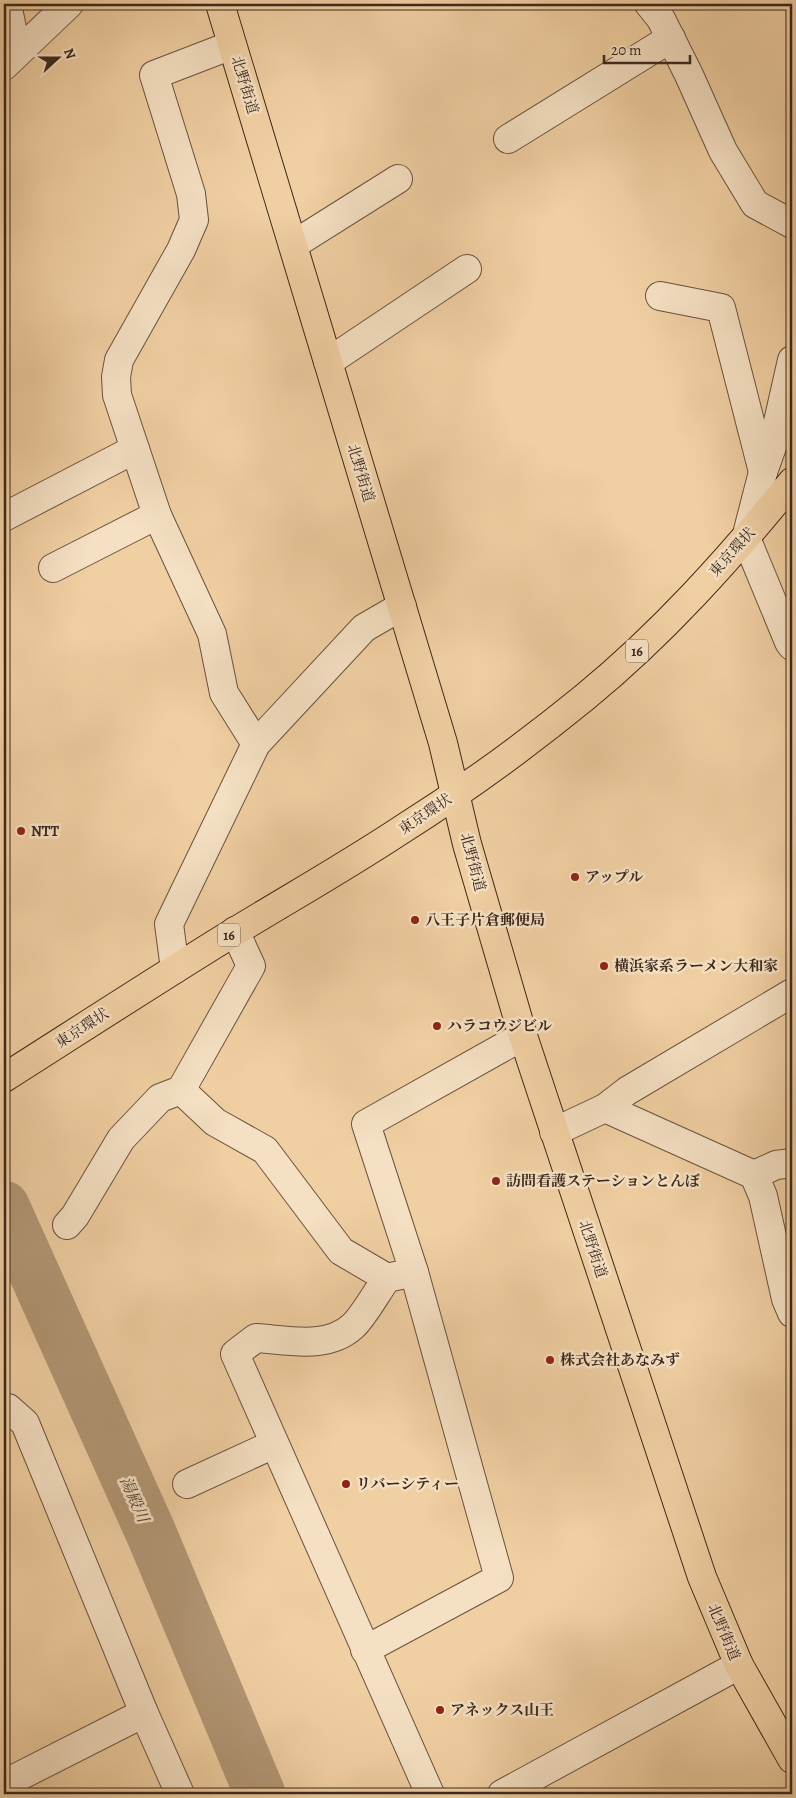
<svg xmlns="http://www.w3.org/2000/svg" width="796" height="1798" font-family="Alegreya,'Noto Serif JP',serif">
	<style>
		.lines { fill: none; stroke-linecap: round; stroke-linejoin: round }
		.river { stroke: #b29775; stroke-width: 51 }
		.minor-casing { stroke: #68523e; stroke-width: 30 }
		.major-casing { stroke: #3b291d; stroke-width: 30 }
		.highway-casing { stroke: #3b291d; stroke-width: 30 }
		.minor { stroke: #f5e0c3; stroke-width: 28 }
		.major { stroke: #f0cfa2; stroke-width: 28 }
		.highway { stroke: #f0cfa2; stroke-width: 28 }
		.poi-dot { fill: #8f2418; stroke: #f5e0c3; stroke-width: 2 }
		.labels { text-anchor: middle; stroke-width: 5; stroke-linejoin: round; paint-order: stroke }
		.shield { fill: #f5e0c3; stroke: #73604f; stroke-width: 1 }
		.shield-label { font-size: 14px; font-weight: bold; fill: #3b291d }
		.street-label { font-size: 15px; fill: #3b291d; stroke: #f5e0c3 }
		.poi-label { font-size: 15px; font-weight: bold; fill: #3b291d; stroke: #f5e0c3; text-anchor: start }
		.water-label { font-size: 16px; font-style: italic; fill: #594433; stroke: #f5e0c3 }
	</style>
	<rect width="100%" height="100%" fill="#f0cfa2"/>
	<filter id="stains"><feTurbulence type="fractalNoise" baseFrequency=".004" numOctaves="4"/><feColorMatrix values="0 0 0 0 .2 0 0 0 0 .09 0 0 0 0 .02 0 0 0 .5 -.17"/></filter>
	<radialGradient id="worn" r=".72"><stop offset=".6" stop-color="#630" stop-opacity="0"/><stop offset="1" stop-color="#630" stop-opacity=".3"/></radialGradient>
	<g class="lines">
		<polyline class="river" points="4,1206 151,1533 260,1794"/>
		<defs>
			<g id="minor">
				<polyline points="7,4 17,52"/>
				<polyline points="649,4 661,19 689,75 723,151 755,204 792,224"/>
				<polyline points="232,45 154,75 191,194 194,220 181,250 119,360 116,377 117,395 157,515 212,634 224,693 256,744"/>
				<polyline points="4,66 69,4"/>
				<polyline points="508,139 671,38"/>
				<polyline points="293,245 398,179"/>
				<polyline points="660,296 721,308 763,472"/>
				<polyline points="792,360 773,444 763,472 746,538 789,642 792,646"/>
				<polyline points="328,362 467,269"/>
				<polyline points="4,517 135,449"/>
				<polyline points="53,568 157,515"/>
				<polyline points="175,969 169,924 256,744 364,628 402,606"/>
				<polyline points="181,1090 215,1122 265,1150 341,1251 387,1278"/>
				<polyline points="605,1108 627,1091 792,993"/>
				<polyline points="554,1132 605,1108 754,1175 763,1196 786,1299 792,1313"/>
				<polyline points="754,1175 776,1165 792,1163"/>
				<polyline points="67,1225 75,1216 121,1139 160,1098 181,1090 251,966 235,931"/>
				<polyline points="4,1408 8,1408 25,1423 144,1713 180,1794"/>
				<polyline points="187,1484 274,1444"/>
				<polyline points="365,1650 499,1578 414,1272"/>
				<polyline points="4,1784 144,1713"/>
				<path d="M430 1794 235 1354 256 1338C288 1340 327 1350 353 1326 364 1316 378 1290 387 1278L414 1272 366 1124 523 1036"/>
				<polyline points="502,1794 739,1665"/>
			</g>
			<polyline id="major" points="220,4 443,743 467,844 523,1036 702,1577 739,1665 792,1759"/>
			<path id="highway" d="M4 1078C81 1029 158 979 236 931 290 898 345 867 398 832 463 791 525 746 585 697 662 634 729 559 792 482"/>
		</defs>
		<use href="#minor" class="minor-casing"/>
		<use href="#major" class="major-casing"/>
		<use href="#highway" class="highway-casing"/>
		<use href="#minor" class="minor"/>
		<use href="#major" class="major"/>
		<use href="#highway" class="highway"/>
	</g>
	<g class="poi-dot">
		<circle cx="21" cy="831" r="5"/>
		<circle cx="575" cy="877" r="5"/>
		<circle cx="415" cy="920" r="5"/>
		<circle cx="604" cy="966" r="5"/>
		<circle cx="437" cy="1026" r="5"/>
		<circle cx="496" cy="1181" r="5"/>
		<circle cx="550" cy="1360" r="5"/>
		<circle cx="346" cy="1484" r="5"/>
		<circle cx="440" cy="1710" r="5"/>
	</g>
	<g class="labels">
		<g class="shield">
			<rect x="626" y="639.5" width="22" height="23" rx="4"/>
			<rect x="218" y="923.5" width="22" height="23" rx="4"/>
		</g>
		<g class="shield-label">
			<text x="637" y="656">16</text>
			<text x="229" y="940">16</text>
		</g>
		<g class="street-label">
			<text transform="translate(245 85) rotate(73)" y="5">北野街道</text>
			<text transform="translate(361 473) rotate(73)" y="5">北野街道</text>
			<text transform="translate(732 552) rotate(-48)" y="5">東京環状</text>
			<text transform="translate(425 814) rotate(-34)" y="5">東京環状</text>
			<text transform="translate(473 862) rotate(75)" y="5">北野街道</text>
			<text transform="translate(82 1028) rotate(-33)" y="5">東京環状</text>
			<text transform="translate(593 1249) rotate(72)" y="5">北野街道</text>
			<text transform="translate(724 1632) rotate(67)" y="5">北野街道</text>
		</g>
		<g class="poi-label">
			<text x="31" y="836">NTT</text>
			<text x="585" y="882">アップル</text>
			<text x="425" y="925">八王子片倉郵便局</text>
			<text x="614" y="971">横浜家系ラーメン大和家</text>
			<text x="447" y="1031">ハラコウジビル</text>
			<text x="506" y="1186">訪問看護ステーションとんぼ</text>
			<text x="560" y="1365">株式会社あなみず</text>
			<text x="356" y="1489">リバーシティー</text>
			<text x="450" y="1715">アネックス山王</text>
		</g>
		<g class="water-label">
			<text transform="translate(135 1499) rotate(66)" y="6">湯殿川</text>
		</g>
	</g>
	<rect width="796" height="1798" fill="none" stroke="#f0cfa2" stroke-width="20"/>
	<rect x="5" y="5" width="786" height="1788" fill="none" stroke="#3b291d" stroke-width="2.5"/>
	<rect x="10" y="10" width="776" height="1778" fill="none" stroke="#3b291d"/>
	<g transform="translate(58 58) rotate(69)" stroke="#f5e0c3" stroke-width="4" paint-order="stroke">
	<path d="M0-4L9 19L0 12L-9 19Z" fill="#3b291d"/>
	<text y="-8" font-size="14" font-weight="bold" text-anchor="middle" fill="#3b291d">N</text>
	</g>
	<path d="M604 55v8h86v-8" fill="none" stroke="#3b291d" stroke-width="2.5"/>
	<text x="611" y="55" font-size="15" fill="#3b291d" stroke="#f5e0c3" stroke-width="4" paint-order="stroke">20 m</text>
	<rect width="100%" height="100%" filter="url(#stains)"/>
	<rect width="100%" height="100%" fill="url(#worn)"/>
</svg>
